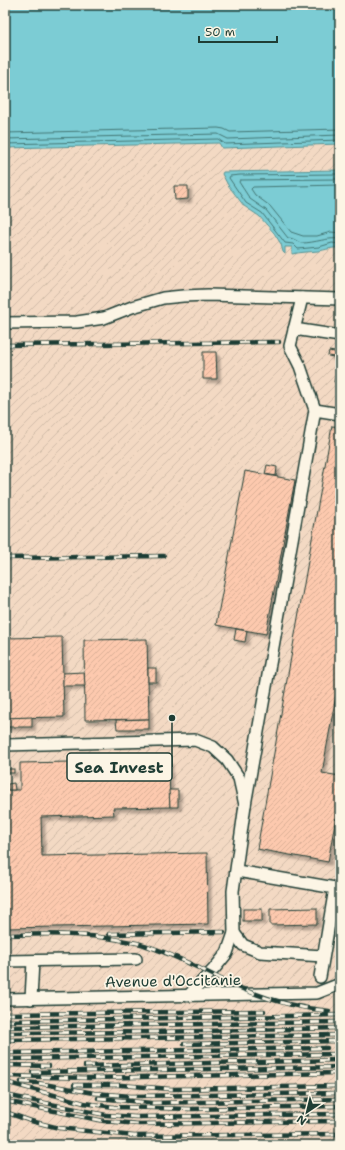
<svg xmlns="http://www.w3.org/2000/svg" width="345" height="1150" font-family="'Shantell Sans',sans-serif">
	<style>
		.industrial { fill: url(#industrial-furrows) }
		.water { fill: #7bccd4; stroke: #569394 }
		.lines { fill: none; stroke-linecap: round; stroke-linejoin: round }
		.shore { stroke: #447674; stroke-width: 1 }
		.building { fill: url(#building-hatch); stroke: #1f3d34; filter: url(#shadow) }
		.minor-casing { stroke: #1f3d34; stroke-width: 14 }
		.minor { stroke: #fcf5e5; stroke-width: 11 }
		.rail-casing { stroke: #1f3d34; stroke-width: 4.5 }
		.rail { stroke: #fcf5e5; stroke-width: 3; stroke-dasharray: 9; stroke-linecap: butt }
		.labels { text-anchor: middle; stroke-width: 3.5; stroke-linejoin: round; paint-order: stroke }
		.street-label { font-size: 15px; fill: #1f3d34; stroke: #fcf5e5 }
		.leader { fill: none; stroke: #1f3d34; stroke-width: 1.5 }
		.callout-dot { fill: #1f3d34; stroke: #fcf5e5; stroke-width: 1.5 }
		.callout { fill: #fcf5e5; stroke: #1f3d34; stroke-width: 1.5 }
		.callout-label { font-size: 16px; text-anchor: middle; font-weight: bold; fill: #1f3d34 }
	</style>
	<defs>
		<pattern id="industrial-furrows" width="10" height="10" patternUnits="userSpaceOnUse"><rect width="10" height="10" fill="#f3d9c3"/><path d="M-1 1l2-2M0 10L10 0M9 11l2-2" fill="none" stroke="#d0bba8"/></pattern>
		<pattern id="building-hatch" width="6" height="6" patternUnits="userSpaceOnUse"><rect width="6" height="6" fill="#fdc9ae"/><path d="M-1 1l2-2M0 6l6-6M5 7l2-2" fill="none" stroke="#d8ae96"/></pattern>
		<filter id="shadow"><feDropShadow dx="3.5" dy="3.5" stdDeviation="1" flood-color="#0004"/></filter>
	</defs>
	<rect width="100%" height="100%" fill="#fce8d4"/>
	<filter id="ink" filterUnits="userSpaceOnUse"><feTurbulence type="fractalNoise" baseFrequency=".025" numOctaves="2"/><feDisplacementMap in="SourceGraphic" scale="8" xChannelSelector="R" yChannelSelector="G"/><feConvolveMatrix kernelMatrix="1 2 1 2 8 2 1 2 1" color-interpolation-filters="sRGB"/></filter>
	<g filter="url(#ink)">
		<polygon class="industrial" points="219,143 222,148 340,144 340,170 240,171 228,185 244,206 259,216 281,244 283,252 285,253 285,247 292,247 293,254 305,251 320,251 333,247 340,248 340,1145 5,1145 5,148"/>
		<g class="water">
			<polygon points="5,5 340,5 340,144 222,148 219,143 5,148"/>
			<path d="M340 170V248C332 247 326 250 318 251 309 252 301 252 292 254V247H285V254L283 252 281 244 274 233 259 216 244 206 228 185 222 174 223 172Z"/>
		</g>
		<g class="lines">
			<g class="shore">
				<polyline points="5,133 218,128 224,129 230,132 340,129"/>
				<polyline points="5,139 218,134 228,139 340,135"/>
				<polyline points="5,144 218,139 225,144 340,140"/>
				<polyline points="340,174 240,175 230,176 229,178 246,203 262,213 285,243 293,244 298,249 319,247 332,243 340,244"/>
				<path d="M340 179 240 180 239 182 250 199 266 210 288 238C295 238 298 243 302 243 315 243 328 237 340 239"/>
				<polyline points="340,185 253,187 251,189 255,195 270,206 291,232 303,236 317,236 331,232 340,233"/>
			</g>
		</g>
		<g class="building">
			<polygon points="174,186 188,186 188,199 175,200"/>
			<polygon points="329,351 340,353 340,358 328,356"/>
			<polygon points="203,352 216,352 217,379 203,379"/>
			<polygon points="336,374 340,374 340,383 334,382"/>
			<polygon points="332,426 340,427 340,673 322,773 340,776 340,794 328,862 257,849"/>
			<polygon points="267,465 277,467 276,476 265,474"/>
			<polygon points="245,471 295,480 266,634 216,625"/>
			<polygon points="236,629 247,631 245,642 234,640"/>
			<polygon points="62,637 64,717 5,718 5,638"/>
			<polygon points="147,639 149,719 85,720 84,640"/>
			<rect x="148" y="668" width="8" height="14"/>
			<polygon points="84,672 85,686 63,686 63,673"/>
			<polygon points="32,717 32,727 5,727 5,718"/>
			<polygon points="149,719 149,729 117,729 116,720"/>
			<polygon points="169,760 170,807 113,808 114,815 41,817 42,856 207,853 208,924 5,928 5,790 20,790 20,763"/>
			<rect x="8" y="769" width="6" height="4"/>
			<polygon points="14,783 15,790 8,790 8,784"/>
			<polygon points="169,790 178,790 178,807 170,807"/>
			<polygon points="317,908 317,924 270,925 270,909"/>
			<rect x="243" y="909" width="19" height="12"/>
		</g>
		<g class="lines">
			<defs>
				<g id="minor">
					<polyline points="5,323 77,322 104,318 132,307 163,298 183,296 208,295 340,299"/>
					<polyline points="294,329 340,336"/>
					<polyline points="315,410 340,414"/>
					<polyline points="5,745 195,740 213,747 227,760 239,778 245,805 233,891 234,933 227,953 214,969 188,996"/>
					<polyline points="245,805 315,410 300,366 290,346 302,298"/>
					<polyline points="237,871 335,888"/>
					<polyline points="234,933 243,945 260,952 323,956"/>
					<polyline points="5,961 136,959"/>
					<polyline points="320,977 335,888 340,885"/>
					<polyline points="5,999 317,993 340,984"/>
					<polyline points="31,999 33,961"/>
				</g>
			</defs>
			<use href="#minor" class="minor-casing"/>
			<use href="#minor" class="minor"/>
			<defs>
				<g id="rail">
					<polyline points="5,345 279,342"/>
					<polyline points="5,558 164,556"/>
					<polyline points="109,934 224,932"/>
					<path d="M5 935C44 934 82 933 120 940 128 942 136 942 144 945 177 955 207 973 238 987 268 1000 297 1008 329 1011"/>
					<polyline points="5,1014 264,1011"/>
					<polyline points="5,1021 340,1015"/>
					<polyline points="5,1027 340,1022"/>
					<polyline points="5,1033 154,1032 340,1028"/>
					<polyline points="5,1040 340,1035"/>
					<polyline points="184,1044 340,1041"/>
					<polyline points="5,1053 327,1048"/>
					<polyline points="5,1059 340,1054"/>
					<polyline points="5,1065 49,1066"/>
					<polyline points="85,1066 340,1060"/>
					<polyline points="32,1072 340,1067"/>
					<polyline points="5,1076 90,1078 340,1073"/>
					<polyline points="5,1082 84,1103 114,1107 192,1109 340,1106"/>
					<polyline points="21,1082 38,1083 94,1093 131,1096 340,1093"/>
					<polyline points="74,1085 121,1085 171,1089 340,1086"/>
					<polyline points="5,1095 106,1115 136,1117 340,1114"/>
					<polyline points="98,1098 152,1103 340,1099"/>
					<polyline points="5,1101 104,1121 139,1124 340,1121"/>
					<polyline points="5,1112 31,1121 59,1128 134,1136 340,1134"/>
				</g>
			</defs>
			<use href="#rail" class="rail-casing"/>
			<use href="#rail" class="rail"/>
		</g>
	</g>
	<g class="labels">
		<g class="street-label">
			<text transform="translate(173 981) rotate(-1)" y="5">Avenue d'Occitanie</text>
		</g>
	</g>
	<path class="leader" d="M172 718L172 767"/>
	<circle class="callout-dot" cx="172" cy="718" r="4"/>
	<rect class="callout" x="67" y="753" width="105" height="28" rx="4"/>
	<g class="callout-label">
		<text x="119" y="773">Sea Invest</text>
	</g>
	<rect width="345" height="1150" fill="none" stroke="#fcf5e5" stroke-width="20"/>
	<rect x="10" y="10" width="325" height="1130" fill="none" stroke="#1f3d34" stroke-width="1.5" filter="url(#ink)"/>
	<g transform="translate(307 1112) rotate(215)" stroke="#fcf5e5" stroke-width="3" paint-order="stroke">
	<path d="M0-3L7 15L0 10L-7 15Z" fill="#1f3d34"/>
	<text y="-6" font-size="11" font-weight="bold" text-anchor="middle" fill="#1f3d34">N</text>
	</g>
	<path d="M199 36v6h78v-6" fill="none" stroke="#1f3d34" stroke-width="2"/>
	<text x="205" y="36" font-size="12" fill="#1f3d34" stroke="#fcf5e5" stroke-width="3" paint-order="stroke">50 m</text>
</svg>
